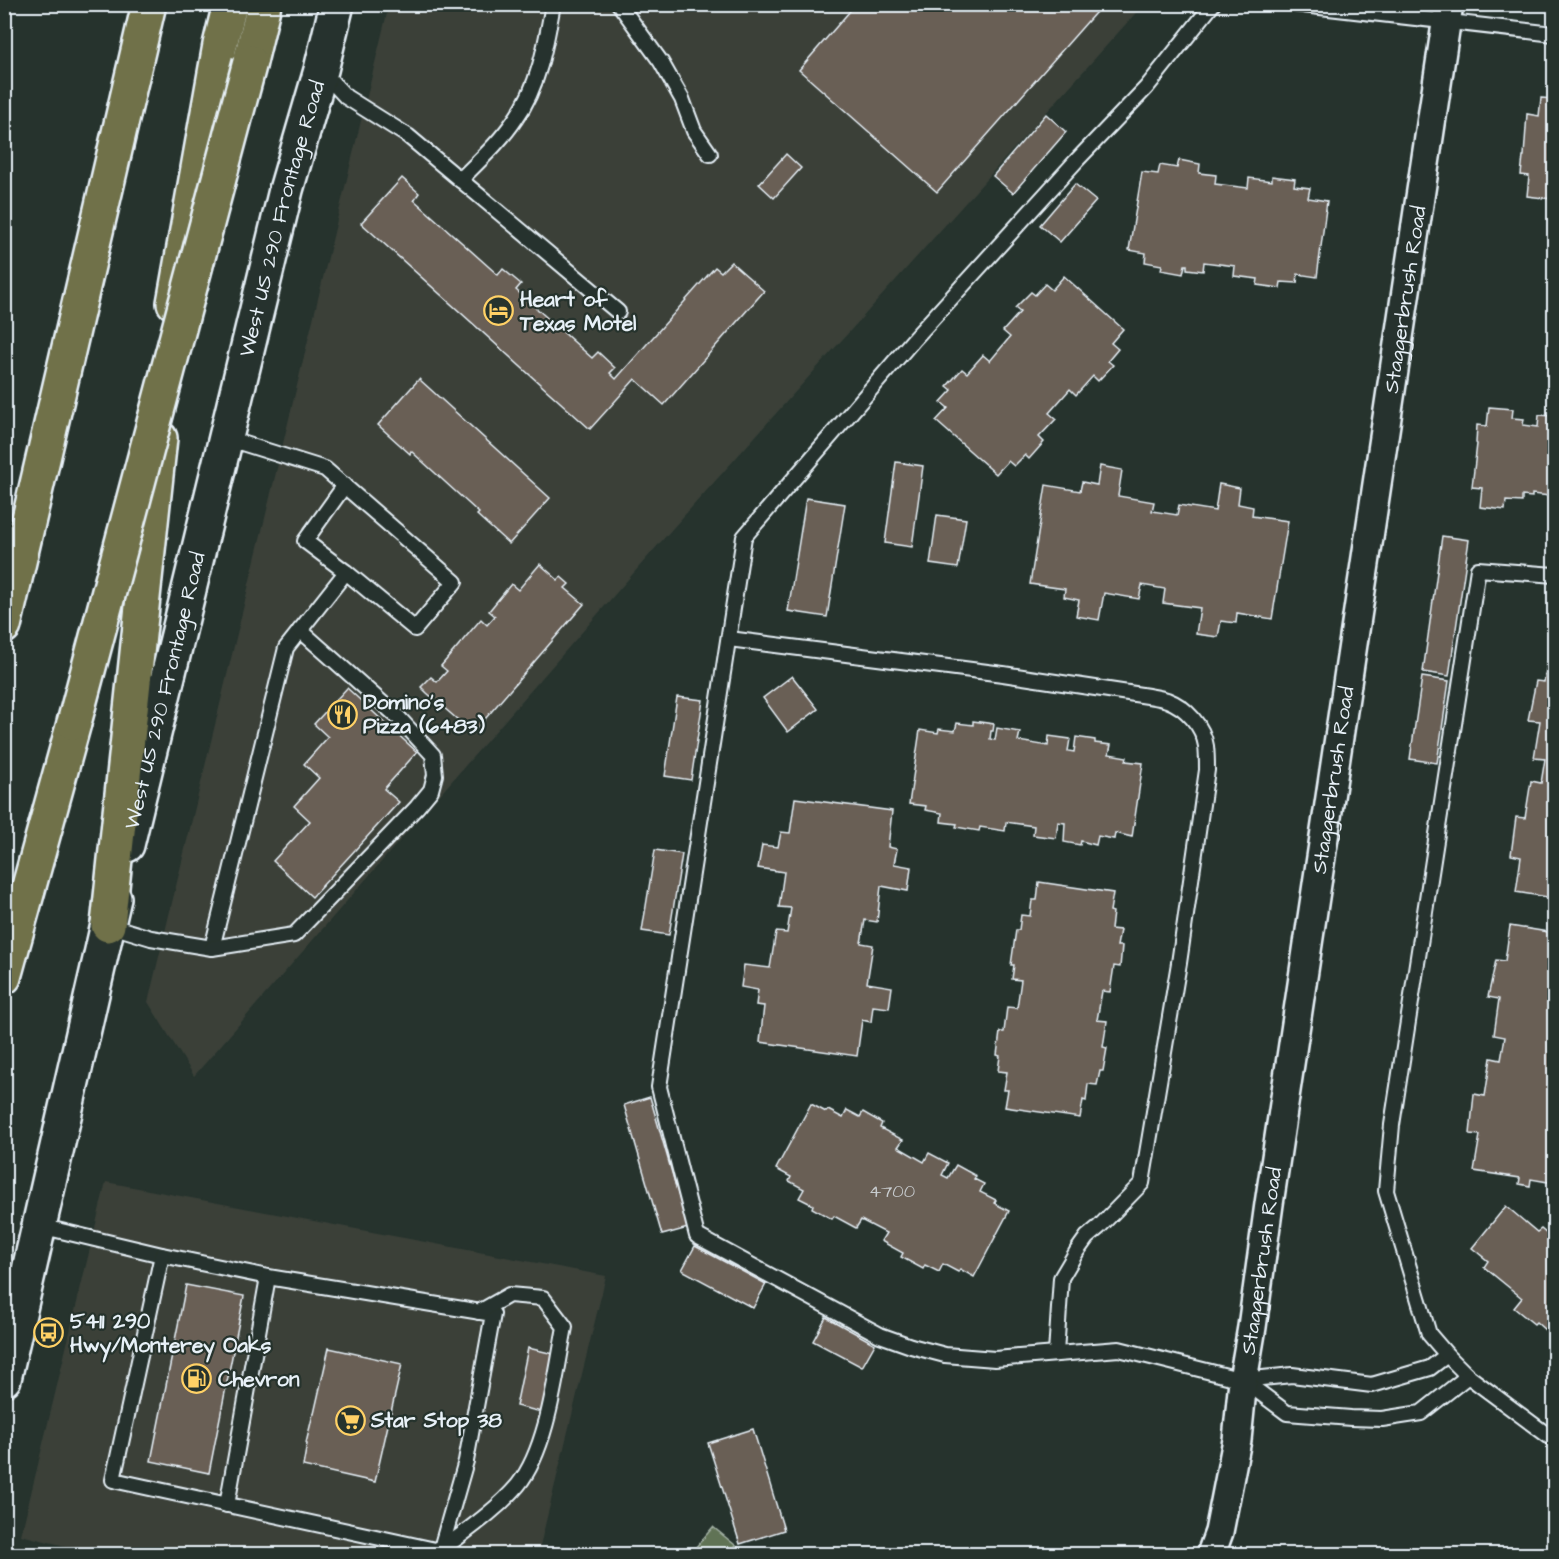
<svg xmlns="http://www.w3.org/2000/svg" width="1559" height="1559" font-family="'Architects Daughter',sans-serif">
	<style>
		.built { fill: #3a4039 }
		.green { fill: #617355; stroke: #a4b2a6; stroke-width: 1.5 }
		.building { fill: #695e55; stroke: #e8f1f8; stroke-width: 1.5 }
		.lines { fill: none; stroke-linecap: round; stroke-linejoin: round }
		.lane-casing { stroke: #e8f1f8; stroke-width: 18 }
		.street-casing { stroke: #e8f1f8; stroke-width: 32 }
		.secondary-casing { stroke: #e8f1f8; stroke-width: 38 }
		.highway-casing { stroke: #e8f1f8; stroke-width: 38 }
		.lane { stroke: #26332d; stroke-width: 14 }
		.street { stroke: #26332d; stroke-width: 27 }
		.secondary { stroke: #26332d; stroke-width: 33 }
		.highway { stroke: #6f714a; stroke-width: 33 }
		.highway-bridge-casing { stroke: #e8f1f8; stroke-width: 38; stroke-linecap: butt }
		.highway-bridge { stroke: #6f714a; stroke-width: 33 }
		.labels { text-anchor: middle; stroke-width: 4.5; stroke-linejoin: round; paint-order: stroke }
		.number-label { font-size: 18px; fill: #c8cccf }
		.street-label { font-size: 21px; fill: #e8f1f8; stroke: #26332d }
		.poi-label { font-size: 21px; font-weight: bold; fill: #e8f1f8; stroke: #26332d; text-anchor: start }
	</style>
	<rect width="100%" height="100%" fill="#26332d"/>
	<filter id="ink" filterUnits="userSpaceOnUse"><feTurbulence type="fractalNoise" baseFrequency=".0167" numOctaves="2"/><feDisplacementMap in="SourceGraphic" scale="12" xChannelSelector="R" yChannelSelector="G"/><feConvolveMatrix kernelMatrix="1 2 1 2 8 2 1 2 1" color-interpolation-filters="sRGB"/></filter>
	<g filter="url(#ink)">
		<g class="built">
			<polygon points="389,5 1143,5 673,528 194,1076 148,1002"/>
			<polygon points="106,1182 606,1276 538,1554 97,1554 21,1535"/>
		</g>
		<polygon class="green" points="713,1527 746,1554 690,1554"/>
		<g class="building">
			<polygon points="856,4 1103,4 937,192 799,70"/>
			<polygon points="1541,98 1554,99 1554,191 1553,190 1552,199 1527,196 1529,176 1521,175 1523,156 1524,156 1527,114 1539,116"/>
			<polygon points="1046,114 1066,132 1013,193 993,176"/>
			<polygon points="786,154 801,168 774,198 759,184"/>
			<polygon points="1179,160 1200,164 1199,173 1216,175 1215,184 1248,188 1249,178 1272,181 1272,176 1295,179 1294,186 1310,188 1308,198 1327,201 1317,277 1298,274 1297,283 1281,282 1280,288 1257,285 1258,279 1234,276 1235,266 1204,262 1203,271 1187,269 1187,265 1185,265 1183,274 1161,270 1162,265 1145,262 1146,253 1129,250 1142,172 1158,174 1160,165 1177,168"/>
			<polygon points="402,178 419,193 414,200 498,275 503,269 521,284 516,290 592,358 598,352 615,368 610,373 616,379 715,267 721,272 731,262 764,291 664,405 635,379 590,429 361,223"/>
			<polygon points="1075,184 1096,201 1060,242 1040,225"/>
			<polygon points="1064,276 1123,329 1111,343 1118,349 1108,361 1113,365 1098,381 1093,376 1076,395 1070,389 1049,413 1056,419 1039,437 1044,442 1029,459 1025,455 1014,466 1008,461 996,474 936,421 948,408 941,402 952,390 947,386 962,369 967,373 983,355 990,361 1010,337 1003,331 1020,312 1015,308 1031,292 1035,295 1045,284 1052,290"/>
			<polygon points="419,379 550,498 509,544 477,515 479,513 411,451 410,454 378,425"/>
			<polygon points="1489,407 1513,409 1512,418 1524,419 1523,425 1538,427 1539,415 1554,416 1554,504 1550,504 1550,496 1532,494 1532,497 1522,496 1522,502 1506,501 1505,510 1480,507 1482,488 1472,487 1477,444 1476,443 1477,425 1487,426"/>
			<polygon points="896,462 923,466 912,547 885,543"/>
			<polygon points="1100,466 1122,470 1118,496 1154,502 1152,511 1177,515 1179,505 1215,511 1219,484 1240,488 1238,504 1253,507 1252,516 1288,521 1272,619 1237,613 1236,623 1221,621 1218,637 1196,634 1200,608 1163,603 1165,589 1142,585 1139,599 1104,593 1099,620 1076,616 1079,600 1064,597 1065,589 1030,584 1046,485 1080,491 1082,482 1097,485"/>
			<polygon points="806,498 845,504 827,617 788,611"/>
			<polygon points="937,515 966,519 958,568 930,564"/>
			<polygon points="1442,536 1469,540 1449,676 1423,672"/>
			<polygon points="540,564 558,580 561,577 569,584 565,588 584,604 473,733 427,693 421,687 431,677 437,682 447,671 441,666 481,619 487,625 495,616 489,611 511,584 518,590"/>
			<polygon points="1550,647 1554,648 1554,898 1516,892 1521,857 1511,855 1516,817 1525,818 1531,781 1541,783 1545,759 1534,758 1540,721 1528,720 1536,681 1544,682"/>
			<polygon points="792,676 818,709 788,732 763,698"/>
			<polygon points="1422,677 1449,681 1437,763 1410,759"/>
			<polygon points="347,688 417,752 384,789 399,802 312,897 273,861 310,821 294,806 319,778 304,764 328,737 314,724"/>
			<polygon points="677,697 703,700 691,780 665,776"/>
			<polygon points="973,721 994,724 993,731 991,731 990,739 995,740 997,728 1020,732 1018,741 1048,746 1049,736 1070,739 1068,751 1074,752 1076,737 1095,740 1095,743 1111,745 1109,754 1127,757 1126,761 1143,763 1132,837 1115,833 1114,839 1098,836 1096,845 1081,841 1080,845 1064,842 1065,823 1058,822 1056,838 1033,835 1034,826 1006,822 1005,831 980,827 979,831 956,827 957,824 941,822 942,813 925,810 926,806 909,804 920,730 938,733 939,729 955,731 957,723 973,725"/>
			<polygon points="795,798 892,811 888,847 897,849 894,864 911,867 908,891 881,886 877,922 865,920 861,943 873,945 867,983 892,987 889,1008 873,1006 871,1022 862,1020 857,1056 760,1042 764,1006 756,1005 758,990 741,987 744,965 770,968 776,932 787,933 791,908 779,907 784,872 758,868 762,845 778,847 781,832 790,833"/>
			<polygon points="655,850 682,854 669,935 642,931"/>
			<polygon points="1039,882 1113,893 1110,911 1113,912 1111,929 1120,930 1117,946 1122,946 1120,967 1114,966 1110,992 1102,991 1097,1020 1107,1021 1103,1047 1107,1048 1103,1071 1100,1071 1097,1085 1088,1084 1086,1101 1083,1100 1080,1118 1005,1107 1008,1090 1004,1090 1007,1072 998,1071 1000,1056 997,1055 1000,1032 1004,1032 1007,1007 1017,1008 1021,980 1012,979 1014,965 1011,965 1016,930 1019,930 1021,915 1030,916 1032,900 1037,900"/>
			<polygon points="1510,926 1554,933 1554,1183 1531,1179 1530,1186 1519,1184 1520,1178 1474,1171 1480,1135 1470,1134 1474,1094 1485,1096 1491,1058 1501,1060 1505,1037 1494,1035 1499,999 1488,997 1496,960 1505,961"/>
			<polygon points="650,1097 688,1228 662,1235 624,1105"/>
			<polygon points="811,1104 826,1112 828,1110 843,1118 847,1110 860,1117 863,1112 882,1123 880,1128 903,1140 898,1147 924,1162 929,1153 948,1163 942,1175 948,1178 956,1165 976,1176 974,1179 984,1184 980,1192 996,1200 994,1203 1009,1211 974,1277 960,1269 958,1272 943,1264 939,1272 925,1265 923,1269 901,1257 903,1253 881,1241 886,1233 861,1220 856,1228 834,1216 832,1219 812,1208 813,1205 799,1198 804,1189 789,1181 791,1177 776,1169"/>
			<polygon points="1506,1206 1537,1232 1541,1229 1554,1240 1554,1338 1536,1322 1534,1324 1514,1308 1522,1298 1484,1267 1488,1261 1472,1248"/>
			<polygon points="695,1246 766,1284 753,1308 682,1270"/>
			<polygon points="186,1285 244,1296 209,1473 151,1461"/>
			<polygon points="826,1317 875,1344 862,1367 813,1341"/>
			<polygon points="329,1348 402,1364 375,1482 303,1466 307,1444 306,1443 313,1414 314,1414"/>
			<polygon points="528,1348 567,1357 555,1415 516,1406"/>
			<polygon points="753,1429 784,1530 740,1544 708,1443"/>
		</g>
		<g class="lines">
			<defs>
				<g id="lane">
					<polyline points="619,4 661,62 682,99 694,131 710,154"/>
					<polyline points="1213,4 1146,88 1077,160 914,339 744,537 659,1087 697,1236 880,1335 911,1346 945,1355 995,1359 1119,1349 1243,1380 1292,1375 1372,1385 1430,1368 1447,1355"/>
					<polyline points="1294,4 1554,34"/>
					<polyline points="322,71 346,97 408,136 618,312"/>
					<path d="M460 180C479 161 501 141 516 118 539 86 546 43 553 4"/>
					<polyline points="226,438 325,469 455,582 415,629 346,572 305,541 345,485"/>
					<polyline points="1554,575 1478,569 1392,1125 1386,1191 1429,1334 1447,1355 1468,1376 1554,1440"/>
					<path d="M729 639 1003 674 1148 696C1154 697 1161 698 1167 700 1186 707 1203 726 1206 746 1207 754 1207 762 1207 770L1179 963 1142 1183 1099 1227 1087 1237 1077 1251 1061 1278 1056 1353"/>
					<polyline points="108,925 151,938 212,948 286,648 346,572"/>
					<polyline points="212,948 294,935 417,807 431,790 435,775 433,755 398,717 300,630"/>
					<polyline points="40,1226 162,1255 268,1277 493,1314 466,1461 440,1552"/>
					<path d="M162 1255 113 1480 440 1551C466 1531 496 1511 518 1485 548 1448 556 1373 565 1327L543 1298 509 1295 479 1312"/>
					<polyline points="1243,1380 1287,1413 1351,1418 1382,1419 1421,1413 1468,1376"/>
					<polyline points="227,1505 268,1277"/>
				</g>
				<g id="street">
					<path id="s1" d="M1211 1554 1219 1532 1237 1440 1243 1380 1252 1327 1269 1204 1449 4"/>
				</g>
				<g id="secondary">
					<path id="s2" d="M127 845 286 190 321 70 337 4"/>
					<polyline points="4,1379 114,898"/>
				</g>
				<g id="highway">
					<polyline points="250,62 264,4"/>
					<polyline points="174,303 220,45 230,4"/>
					<polyline points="4,626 149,4"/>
					<polyline points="108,925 160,438"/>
					<polyline points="4,977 74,723"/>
				</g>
			</defs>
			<use href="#lane" class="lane-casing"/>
			<use href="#street" class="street-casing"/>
			<use href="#secondary" class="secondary-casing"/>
			<use href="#highway" class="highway-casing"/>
			<use href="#lane" class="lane"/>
			<use href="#street" class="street"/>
			<use href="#secondary" class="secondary"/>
			<use href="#highway" class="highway"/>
			<defs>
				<polyline id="highway-bridge" points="74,723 250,62"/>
			</defs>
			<use href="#highway-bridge" class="highway-bridge-casing"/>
			<use href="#highway-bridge" class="highway-bridge"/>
		</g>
	</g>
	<defs>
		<symbol id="hotel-ring" viewBox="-11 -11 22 22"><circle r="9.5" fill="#26332d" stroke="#ffd166" stroke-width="1.5"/><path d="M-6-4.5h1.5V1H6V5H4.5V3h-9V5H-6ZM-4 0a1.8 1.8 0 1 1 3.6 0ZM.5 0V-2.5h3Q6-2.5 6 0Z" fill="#ffd166"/></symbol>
		<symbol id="restaurant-ring" viewBox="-11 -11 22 22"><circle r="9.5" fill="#26332d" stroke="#ffd166" stroke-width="1.5"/><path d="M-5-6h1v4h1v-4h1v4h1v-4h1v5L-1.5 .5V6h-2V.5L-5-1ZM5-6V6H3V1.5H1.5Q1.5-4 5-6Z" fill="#ffd166"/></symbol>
		<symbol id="bus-ring" viewBox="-11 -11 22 22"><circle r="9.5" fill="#26332d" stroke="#ffd166" stroke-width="1.5"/><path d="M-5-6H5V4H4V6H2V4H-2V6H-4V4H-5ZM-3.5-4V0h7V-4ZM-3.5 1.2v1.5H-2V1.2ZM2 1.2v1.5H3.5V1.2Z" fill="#ffd166"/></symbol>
		<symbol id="fuel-ring" viewBox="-11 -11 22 22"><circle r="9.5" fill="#26332d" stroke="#ffd166" stroke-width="1.5"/><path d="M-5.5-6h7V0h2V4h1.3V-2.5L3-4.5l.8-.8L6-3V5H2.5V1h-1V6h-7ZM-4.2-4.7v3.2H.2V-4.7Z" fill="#ffd166"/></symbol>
		<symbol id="supermarket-ring" viewBox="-11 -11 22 22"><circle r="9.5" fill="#26332d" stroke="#ffd166" stroke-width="1.5"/><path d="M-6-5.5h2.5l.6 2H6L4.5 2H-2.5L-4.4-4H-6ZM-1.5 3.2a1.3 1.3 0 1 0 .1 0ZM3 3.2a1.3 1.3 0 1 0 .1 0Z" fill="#ffd166"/></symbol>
	</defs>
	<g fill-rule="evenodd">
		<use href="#hotel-ring" x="482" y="294" width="33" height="33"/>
		<use href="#restaurant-ring" x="326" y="698" width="33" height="33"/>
		<use href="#bus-ring" x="32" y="1316" width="33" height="33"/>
		<use href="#fuel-ring" x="180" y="1362" width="33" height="33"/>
		<use href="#supermarket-ring" x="334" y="1404" width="33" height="33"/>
	</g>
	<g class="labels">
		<g class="number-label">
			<text x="892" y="1197">4700</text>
		</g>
		<g class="street-label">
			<text dy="7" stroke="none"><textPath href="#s2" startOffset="645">West US 290 Frontage Road</textPath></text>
			<text dy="7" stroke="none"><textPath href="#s1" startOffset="1270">Staggerbrush Road</textPath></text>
			<text dy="7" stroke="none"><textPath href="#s2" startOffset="159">West US 290 Frontage Road</textPath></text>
			<text dy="7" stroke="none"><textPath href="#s1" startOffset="784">Staggerbrush Road</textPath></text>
			<text dy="7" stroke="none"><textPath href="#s1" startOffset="298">Staggerbrush Road</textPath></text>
		</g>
		<g class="poi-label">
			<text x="520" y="306">Heart of<tspan x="520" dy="24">Texas Motel</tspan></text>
			<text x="363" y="709">Domino's<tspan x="363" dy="24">Pizza (6483)</tspan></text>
			<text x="70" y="1328">5411 290<tspan x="70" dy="24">Hwy/Monterey Oaks</tspan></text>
			<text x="218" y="1386">Chevron</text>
			<text x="371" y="1427">Star Stop 38</text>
		</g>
	</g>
	<rect width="1559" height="1559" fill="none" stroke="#26332d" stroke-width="24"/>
	<rect x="12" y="12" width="1535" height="1535" fill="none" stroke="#e8f1f8" stroke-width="2" filter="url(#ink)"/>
</svg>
